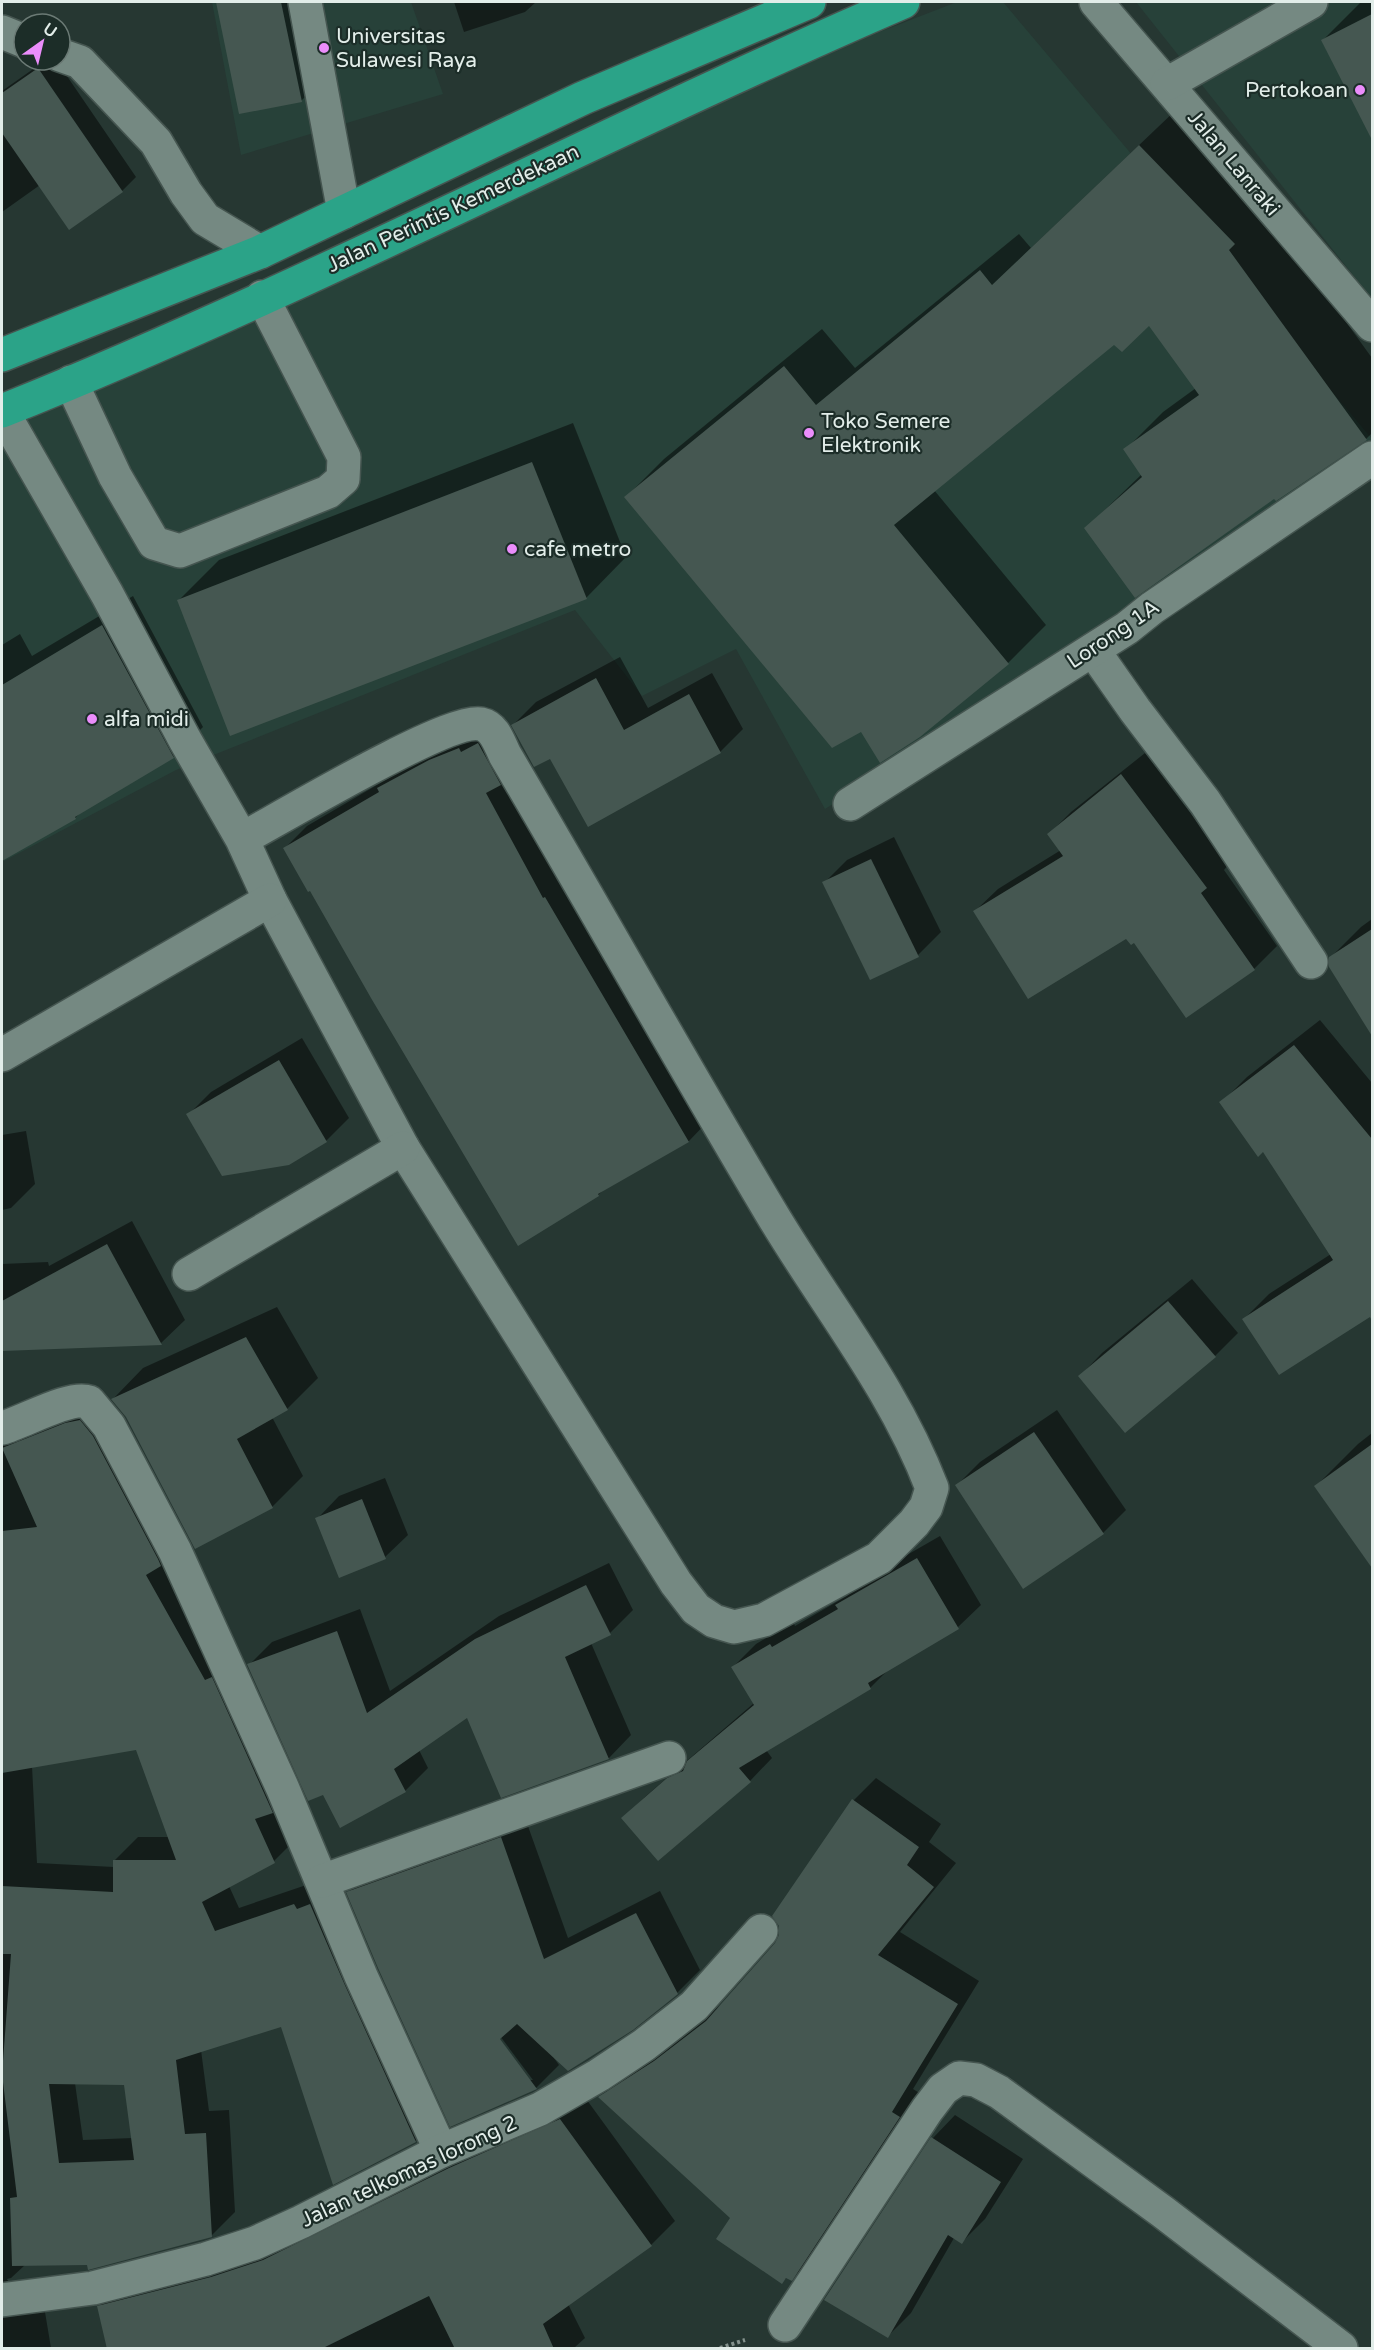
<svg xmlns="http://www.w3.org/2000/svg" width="1374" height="2350" font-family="'Varela Round',sans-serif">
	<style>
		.built { fill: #274139 }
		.shadow { fill: #0007; fill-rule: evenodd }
		.building { fill: #455751; fill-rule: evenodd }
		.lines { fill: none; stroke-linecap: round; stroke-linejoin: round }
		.minor-casing { stroke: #455550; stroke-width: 36 }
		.highway-casing { stroke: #455550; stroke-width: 36 }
		.path { stroke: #84928d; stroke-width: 4; stroke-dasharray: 3 3; stroke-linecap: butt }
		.minor { stroke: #758982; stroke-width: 33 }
		.highway { stroke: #2ba388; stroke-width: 33 }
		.poi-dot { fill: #eb8dfb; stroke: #1c2d28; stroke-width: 2 }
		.labels { text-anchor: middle; stroke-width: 4.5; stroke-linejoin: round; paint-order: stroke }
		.poi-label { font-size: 21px; fill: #e2ede9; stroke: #1c2d28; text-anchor: start }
		.street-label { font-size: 21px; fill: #e2ede9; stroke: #1c2d28 }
	</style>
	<rect width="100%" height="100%" fill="#263732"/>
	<g class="built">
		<polygon points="212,2 411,2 443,94 241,155"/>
		<polygon points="957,2 1003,2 1372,439 1372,464 825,809 736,649 642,696 575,610 176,770 4,861 2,851 2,420 638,125"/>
		<polygon points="1136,2 1372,2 1372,299"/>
	</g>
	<g class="shadow">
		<polygon points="217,2 294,2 313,89 302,100 240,113"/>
		<polygon points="454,2 536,2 525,12 464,32"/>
		<polygon points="1361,2 1372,2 1372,137 1323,40"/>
		<polygon points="46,60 56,60 136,177 122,191 70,228 40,185 2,212 2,91"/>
		<polygon points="1178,108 1266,211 1372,358 1372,433 1366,439 1274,497 1086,528 1142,474 1125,450 1163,412 1196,388 1149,324 1114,343 934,490 1046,625 1008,663 919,736 861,730 626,497 664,459 822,329 855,368 1019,234 1031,248"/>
		<polygon points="573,423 626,557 586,598 179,600 219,560"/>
		<polygon points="133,596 203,727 173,757 82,811 75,818 11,854 2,837 2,645 20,634 32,656"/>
		<polygon points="620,657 648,708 712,673 743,729 720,752 513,725 536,702"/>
		<polygon points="482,726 711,1118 689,1141 607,1187 598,1195 311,888 284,849 307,826 389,778 402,766"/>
		<polygon points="1145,753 1229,864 1224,870 1277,946 1254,969 1127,937 975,911 998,889 1061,850 1049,834 1071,812"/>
		<polygon points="894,837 941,932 918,955 871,978 824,883 847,860"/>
		<polygon points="1372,919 1372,1033 1330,967 1330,958 1361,927"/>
		<polygon points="1320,1020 1372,1083 1372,1314 1279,1373 1244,1319 1269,1294 1331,1254 1263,1150 1221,1103 1247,1077"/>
		<polygon points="302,1038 349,1118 326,1141 188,1115 211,1092"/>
		<polygon points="26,1131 35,1184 11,1208 2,1210 2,1135"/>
		<polygon points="132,1221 185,1320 161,1343 2,1349 2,1264 48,1262 49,1266"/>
		<polygon points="1192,1279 1238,1333 1215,1356 1080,1376 1102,1353"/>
		<polygon points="277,1307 318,1378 287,1409 272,1417 303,1476 272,1507 127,1416 113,1399 143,1368"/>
		<path d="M104 1397 298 1837 274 1861 229 1886 239 1908 318 1881 440 2117 416 2141 282 2025 201 2050 209 2111 229 2110 235 2212 211 2236 88 2263 25 2265 11 2278 7 2279 11 2287 42 2294 51 2348H2V1430ZM137 1748 169 1837H138L114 1861V1867L37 1863 32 1766ZM75 2083H125L132 2138 83 2140Z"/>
		<polygon points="1057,1410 1126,1510 1103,1533 957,1485 980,1462"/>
		<polygon points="1372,1433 1372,1566 1316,1486 1358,1444"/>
		<polygon points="385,1478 408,1535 385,1557 317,1519 339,1496"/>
		<polygon points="940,1536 981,1605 958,1627 890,1668 870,1688 766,1750 772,1758 750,1781 623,1818 646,1796 754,1703 733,1667 756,1644 793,1622 795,1626 847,1596 860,1582"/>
		<polygon points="609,1563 633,1610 610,1633 591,1643 631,1735 609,1758 502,1796 467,1716 419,1750 428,1768 405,1791 249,1665 272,1642 360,1609 390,1691 499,1616"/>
		<polygon points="876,1778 941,1824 929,1842 956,1863 900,1932 979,1981 913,2089 921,2094 814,2256 792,2279 788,2276 782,2282 732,2218 600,2097 622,2075 679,2038 722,2004 776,1944 854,1800"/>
		<path d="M524 1815 568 1938 660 1891 700 1970 677 1993 554 2058 559 2065 536 2088 451 2125 348 1893 371 1870ZM497 2032 533 2080H529L495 2033Z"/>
		<polygon points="584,2096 675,2221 651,2245 568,2304 585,2338 574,2348 109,2348 99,2307 123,2283"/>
		<polygon points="955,2115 1023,2159 985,2219 962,2242 954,2238 911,2313 888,2336 933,2138"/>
	</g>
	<g class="building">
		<polygon points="216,2 281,2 302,102 239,114"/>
		<polygon points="1372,14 1372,140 1321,40"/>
		<polygon points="38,68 123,192 69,230 2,133 2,93"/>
		<polygon points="1139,145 1235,244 1229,250 1367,440 1276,501 1274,499 1135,598 1084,528 1142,477 1123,449 1199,395 1149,326 1122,352 1114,345 894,525 1009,664 920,737 880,763 861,732 832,748 624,497 784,366 816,405 980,270 992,285"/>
		<polygon points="532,462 587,599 230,736 177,600"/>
		<polygon points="102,625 174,758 75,817 76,819 2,861 2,685"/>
		<polygon points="596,678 624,730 689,694 721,753 588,827 550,759 534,767 511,725"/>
		<polygon points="478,743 501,785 486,793 543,898 545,897 689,1142 598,1194 599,1196 518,1246 371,998 310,891 308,892 283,848 379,792 377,788 429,760 459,748 461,752"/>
		<polygon points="1121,774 1207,888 1201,893 1255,970 1186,1018 1134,943 1131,945 1126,939 1028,999 973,911 1063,856 1047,834"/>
		<polygon points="871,859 919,957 870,980 822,882"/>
		<polygon points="1372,929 1372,1036 1329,967 1329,957"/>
		<polygon points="1294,1045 1372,1139 1372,1321 1370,1317 1279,1375 1242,1319 1333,1260 1263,1152 1258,1157 1219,1102"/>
		<polygon points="279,1060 327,1142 289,1165 222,1176 186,1114"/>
		<polygon points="107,1244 162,1345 2,1351 2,1301"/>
		<polygon points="1168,1301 1216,1357 1125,1433 1078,1376"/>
		<polygon points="246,1337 288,1410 237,1439 273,1508 195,1549 126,1417 111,1399"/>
		<path d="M80 1420 93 1436 158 1559 161 1566 146 1575 205 1680 212 1677 273 1813 255 1819 275 1863 202 1902 215 1931 294 1904 297 1909 310 1904 344 1983 416 2142 333 2185 281 2027 176 2060 185 2134 206 2133 212 2237 88 2270 87 2265 12 2266 10 2198 17 2197 2 2074 11 1954H2V1886L113 1892V1860H176L136 1750 2 1773V1531L37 1527 2 1448 65 1423ZM49 2084 124 2085 134 2160 59 2163Z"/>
		<polygon points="1034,1432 1104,1534 1023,1589 955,1485"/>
		<polygon points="1372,1444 1372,1568 1314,1486"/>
		<polygon points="362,1499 386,1559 339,1578 315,1518"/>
		<polygon points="917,1558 959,1629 868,1683 871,1689 739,1768 751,1782 658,1861 621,1818 667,1778 683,1771 687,1761 754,1705 731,1667 770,1644 772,1647 838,1609 835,1605"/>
		<polygon points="586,1585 611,1635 565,1657 609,1759 501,1798 467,1718 394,1769 406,1792 340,1828 323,1795 308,1801 247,1664 337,1631 367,1713 475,1639"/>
		<polygon points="852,1799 919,1847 907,1865 934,1887 878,1955 958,2004 892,2112 900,2117 792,2281 786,2278 782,2284 716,2239 730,2218 598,2097 654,2061 706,2021 775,1943 779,1935 779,1926 772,1916"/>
		<polygon points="501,1837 544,1959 636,1913 678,1994 633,2030 568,2071 517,2024 500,2039 537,2089 450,2127 378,1968 346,1892"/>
		<polygon points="560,2119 652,2246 543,2324 554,2349 455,2349 429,2296 321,2349 107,2349 97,2306 211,2277 263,2260 449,2168"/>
		<polygon points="931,2137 1001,2182 962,2244 948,2235 888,2338 824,2300"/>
	</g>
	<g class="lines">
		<defs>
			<g id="minor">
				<polyline points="305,2 344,212"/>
				<polyline points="1096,2 1372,325"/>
				<polyline points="2,32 24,41"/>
				<polyline points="60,55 80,62 156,142 186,193 205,219 260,252"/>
				<polyline points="1167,84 1311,2"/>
				<polyline points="71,382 115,476 154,543 180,551 328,492 343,479 344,457 262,297"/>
				<path d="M2 411 107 594 185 740 242 839 270 900 403 1148 676 1583 696 1609 714 1621 734 1627 764 1620 879 1558 914 1523 926 1507 932 1488C893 1386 825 1304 770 1211 680 1060 594 906 505 755 499 743 495 727 481 724 449 717 279 819 242 839"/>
				<polyline points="1093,650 1135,710 1205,802 1311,962"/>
				<polyline points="850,804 1127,628 1152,608 1372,458"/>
				<polyline points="2,1055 270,900"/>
				<polyline points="189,1274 403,1148"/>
				<path d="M2 1428C24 1422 70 1395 89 1402L109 1426 175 1551 283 1789 361 1976 441 2151"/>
				<polyline points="322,1881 669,1758"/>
				<polyline points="2,2300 93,2288 206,2259 255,2243 301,2222 441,2151 540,2109 599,2075 644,2045 694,2006 761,1931"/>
				<polyline points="785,2325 927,2110 943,2089 959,2078 976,2080 999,2092 1163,2212 1341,2348"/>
			</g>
			<g id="highway">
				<polyline points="2,355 260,252 583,98 809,2"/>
				<path d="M2 411C308 288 600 133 903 2"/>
			</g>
		</defs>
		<use href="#minor" class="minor-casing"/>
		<use href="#highway" class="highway-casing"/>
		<polyline class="path" points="720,2348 745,2340"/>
		<use href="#minor" class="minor"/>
		<use href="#highway" class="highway"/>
	</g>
	<g class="poi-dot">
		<circle cx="324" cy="48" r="6"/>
		<circle cx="1360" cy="90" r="6"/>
		<circle cx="809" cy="433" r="6"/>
		<circle cx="512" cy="549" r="6"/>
		<circle cx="92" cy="719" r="6"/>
	</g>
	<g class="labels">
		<g class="poi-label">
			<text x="336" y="43">Universitas<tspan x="336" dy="24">Sulawesi Raya</tspan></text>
			<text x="1348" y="97" text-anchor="end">Pertokoan</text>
			<text x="821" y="428">Toko Semere<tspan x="821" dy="24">Elektronik</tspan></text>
			<text x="524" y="556">cafe metro</text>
			<text x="104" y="726">alfa midi</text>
		</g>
		<g class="street-label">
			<text transform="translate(1234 163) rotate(50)" y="7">Jalan Lanraki</text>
			<text transform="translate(453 208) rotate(-25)" y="7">Jalan Perintis Kemerdekaan</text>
			<text transform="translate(1113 634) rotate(-34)" y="7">Lorong 1A</text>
			<text transform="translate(409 2171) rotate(-25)" y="7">Jalan telkomas lorong 2</text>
		</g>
	</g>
	<rect width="1374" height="2350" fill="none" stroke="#e2ede9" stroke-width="6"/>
	<g transform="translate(42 42) rotate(34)"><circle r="28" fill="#1c2d28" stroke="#6b7a75" stroke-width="1.5"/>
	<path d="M0-4.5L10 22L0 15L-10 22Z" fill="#eb8dfb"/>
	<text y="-9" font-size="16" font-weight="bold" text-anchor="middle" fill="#e2ede9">U</text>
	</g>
</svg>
